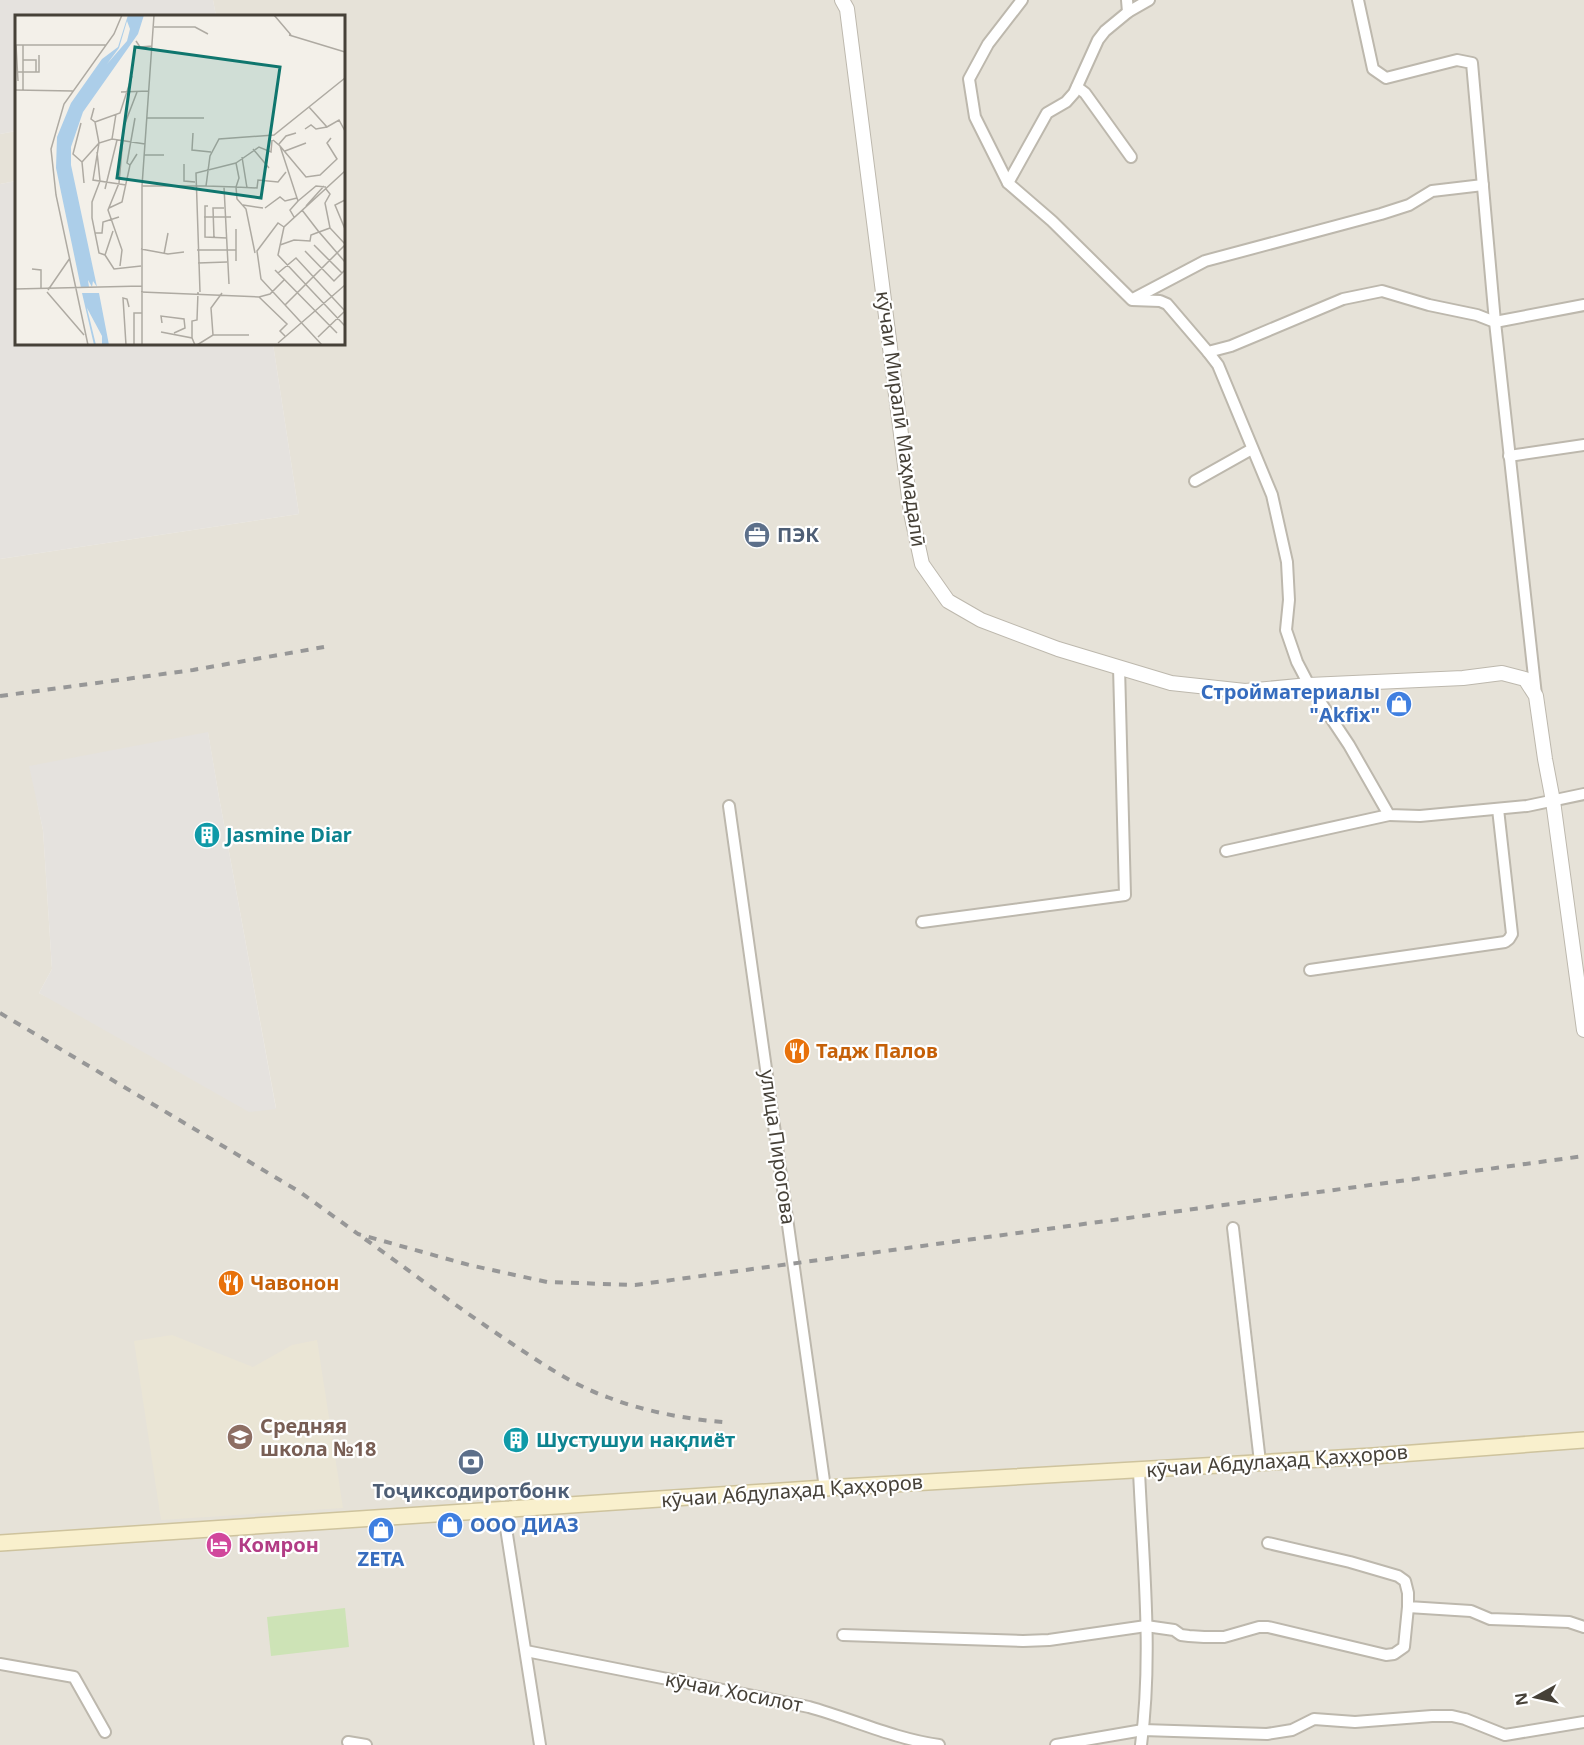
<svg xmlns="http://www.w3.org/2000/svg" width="1584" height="1745" font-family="'Noto Sans',sans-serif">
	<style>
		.residential { fill: #e6e2d8; fill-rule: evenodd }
		.industrial { fill: #e5e2de }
		.education { fill: #eae5d5 }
		.green { fill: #cde3b6 }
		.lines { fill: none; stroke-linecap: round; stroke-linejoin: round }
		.minor-casing { stroke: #bdb8ad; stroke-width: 14 }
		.tertiary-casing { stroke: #bdb8ad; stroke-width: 16 }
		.secondary-casing { stroke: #cec39d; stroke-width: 18 }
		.minor { stroke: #fff; stroke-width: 10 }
		.tertiary { stroke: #fff; stroke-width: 14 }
		.secondary { stroke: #f9f0cd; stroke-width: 15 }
		.rail { stroke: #979797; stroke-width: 4; stroke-dasharray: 8 8; stroke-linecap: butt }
		.labels { text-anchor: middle; stroke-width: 4.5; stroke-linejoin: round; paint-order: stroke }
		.street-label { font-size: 20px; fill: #464138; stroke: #fff }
		.service-label { font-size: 20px; font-weight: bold; fill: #4e5e75; stroke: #fff; text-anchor: start }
		.shop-label { font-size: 20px; font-weight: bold; fill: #366cbe; stroke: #fff; text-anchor: end }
		.culture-label { font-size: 20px; font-weight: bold; fill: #0d838f; stroke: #fff; text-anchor: start }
		.food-label { font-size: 20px; font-weight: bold; fill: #c56008; stroke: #fff; text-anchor: start }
		.education-label { font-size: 20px; font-weight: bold; fill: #785e54; stroke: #fff; text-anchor: start }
		.hotel-label { font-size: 20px; font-weight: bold; fill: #b23c85; stroke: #fff; text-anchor: start }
		.inset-road { fill: none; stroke: #aeaaa2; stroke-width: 1.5 }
		.view { fill: #0f766e; fill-opacity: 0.15; stroke: #0f766e; stroke-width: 3 }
		.inset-edge { fill: none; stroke: #464138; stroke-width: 3 }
	</style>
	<rect width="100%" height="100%" fill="#f3f0e9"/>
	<g class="residential">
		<path d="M213 0H1584V1745H0V559L299 514 273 344H344V16H216ZM208 733 219 797 276 1108 39 993 52 969 43 830 37 801Z"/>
		<polygon points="16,131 16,181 0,184 0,134"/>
	</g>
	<g class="industrial">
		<polygon points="0,0 213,0 216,16 16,16 16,131 0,134"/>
		<polygon points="16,181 16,344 273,344 299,514 0,559 0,184"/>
		<polygon points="208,732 219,797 276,1109 249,1112 39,993 52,969 43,830 29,766"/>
	</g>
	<polygon class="education" points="172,1335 253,1367 292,1345 317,1340 343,1508 161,1520 134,1341"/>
	<polygon class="green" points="345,1608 349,1647 271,1656 267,1617"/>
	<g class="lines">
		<defs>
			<g id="minor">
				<polyline points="1022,0 988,44 969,79 975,117 1008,183 1052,221 1132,300 1160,301 1167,304 1208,352 1231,346 1343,299 1382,291 1429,305 1477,315 1495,322 1536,695"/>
				<polyline points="1127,0 1128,12"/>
				<polyline points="1358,0 1373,69 1386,78 1457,60 1472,63 1495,322 1584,305"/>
				<polyline points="1077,87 1085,93 1131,157"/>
				<polyline points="1008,183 1047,113 1066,102 1074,93 1098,40 1105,31 1128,12 1149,0"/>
				<polyline points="1133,299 1205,261 1381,214 1409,205 1432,191 1483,185"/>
				<polyline points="1208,352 1218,365 1272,495 1287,562 1289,600 1286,630 1297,662 1309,685 1349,745 1389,815 1420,816 1527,806 1584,794"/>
				<polyline points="1509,456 1584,445"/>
				<polyline points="1195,481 1252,449"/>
				<polyline points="729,806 825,1488"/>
				<polyline points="1226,851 1389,815"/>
				<polyline points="922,922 1125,895 1119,667"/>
				<polyline points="1310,970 1505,942 1509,939 1512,934 1498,809"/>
				<polyline points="1233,1228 1260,1462"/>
				<path d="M1139 1471C1143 1561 1153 1655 1141 1745"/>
				<polyline points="503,1509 540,1745"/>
				<polyline points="1268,1543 1350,1562 1398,1576 1405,1581 1408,1593 1408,1607 1471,1611 1490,1619 1569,1622 1584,1627"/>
				<polyline points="843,1635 1023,1641 1049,1640 1146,1626 1174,1630 1181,1635 1189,1636 1204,1637 1224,1637 1259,1627 1268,1627 1386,1655 1394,1654 1404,1647 1408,1607"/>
				<path d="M526 1651 809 1707C852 1719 895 1739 939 1745"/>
				<polyline points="0,1664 74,1677 105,1732"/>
				<polyline points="348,1742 366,1745"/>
				<polyline points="1056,1745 1143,1730 1267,1734 1292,1730 1314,1719 1355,1722 1432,1716 1452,1716 1465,1719 1505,1735 1584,1722"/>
			</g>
			<polyline id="tertiary" points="842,0 847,9 911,513 922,564 948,601 981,620 1058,649 1171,683 1245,691 1309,685 1463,678 1502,673 1525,679 1536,696 1545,759 1553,801 1584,1030"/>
			<polyline id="secondary" points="0,1543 825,1488 1373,1456 1584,1440"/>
		</defs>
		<use href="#minor" class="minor-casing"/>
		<use href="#tertiary" class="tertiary-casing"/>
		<use href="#secondary" class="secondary-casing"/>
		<use href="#minor" class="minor"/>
		<use href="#tertiary" class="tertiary"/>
		<use href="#secondary" class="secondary"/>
		<g class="rail">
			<polyline points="0,696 193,670 324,647"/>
			<polyline points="0,1013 300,1192 358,1234 469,1265 547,1282 635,1285 1584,1156"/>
			<path d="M365 1239C414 1274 461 1310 511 1343 541 1363 573 1385 607 1397 643 1411 685 1419 723 1422"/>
		</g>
	</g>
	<defs>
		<symbol id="office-disc" viewBox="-11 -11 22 22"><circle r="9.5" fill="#5c6f8a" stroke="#fff"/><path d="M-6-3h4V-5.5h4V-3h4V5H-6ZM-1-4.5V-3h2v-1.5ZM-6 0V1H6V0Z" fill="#fff"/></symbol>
		<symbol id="shop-disc" viewBox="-11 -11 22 22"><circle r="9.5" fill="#3f7fe0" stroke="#fff"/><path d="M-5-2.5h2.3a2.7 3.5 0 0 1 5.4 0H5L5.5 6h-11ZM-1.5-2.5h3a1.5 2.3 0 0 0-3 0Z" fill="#fff"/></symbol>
		<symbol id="building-disc" viewBox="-11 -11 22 22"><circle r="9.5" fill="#0f9aa8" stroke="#fff"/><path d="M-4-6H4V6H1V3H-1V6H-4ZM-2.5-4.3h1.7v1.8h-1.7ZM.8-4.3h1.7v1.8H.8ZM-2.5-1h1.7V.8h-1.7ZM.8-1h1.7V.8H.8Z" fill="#fff"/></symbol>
		<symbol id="restaurant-disc" viewBox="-11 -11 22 22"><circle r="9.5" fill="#e8710a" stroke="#fff"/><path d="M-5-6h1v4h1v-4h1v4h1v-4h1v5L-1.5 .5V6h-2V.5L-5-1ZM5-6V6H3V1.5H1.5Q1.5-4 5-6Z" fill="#fff"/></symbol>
		<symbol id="school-disc" viewBox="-11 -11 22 22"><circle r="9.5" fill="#8d6e63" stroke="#fff"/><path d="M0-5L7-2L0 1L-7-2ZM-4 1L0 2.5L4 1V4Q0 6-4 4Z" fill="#fff"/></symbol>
		<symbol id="bank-disc" viewBox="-11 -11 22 22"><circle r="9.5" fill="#5c6f8a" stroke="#fff"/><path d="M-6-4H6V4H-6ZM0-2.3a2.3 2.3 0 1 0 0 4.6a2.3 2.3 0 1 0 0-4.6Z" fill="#fff"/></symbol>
		<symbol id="hotel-disc" viewBox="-11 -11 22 22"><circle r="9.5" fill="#d1479c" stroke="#fff"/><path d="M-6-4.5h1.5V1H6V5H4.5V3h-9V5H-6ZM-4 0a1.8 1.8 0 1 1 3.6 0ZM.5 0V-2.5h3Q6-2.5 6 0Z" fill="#fff"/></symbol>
	</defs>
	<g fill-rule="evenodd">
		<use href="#office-disc" x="742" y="520" width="30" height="30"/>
		<use href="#shop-disc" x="1384" y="689" width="30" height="30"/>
		<use href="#building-disc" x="192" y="820" width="30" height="30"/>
		<use href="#restaurant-disc" x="782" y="1036" width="30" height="30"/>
		<use href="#restaurant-disc" x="216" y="1268" width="30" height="30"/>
		<use href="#school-disc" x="225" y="1422" width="30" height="30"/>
		<use href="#building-disc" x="501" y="1425" width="30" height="30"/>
		<use href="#bank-disc" x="456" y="1447" width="30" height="30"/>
		<use href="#shop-disc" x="435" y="1510" width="30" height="30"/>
		<use href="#shop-disc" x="366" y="1515" width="30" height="30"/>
		<use href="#hotel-disc" x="204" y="1530" width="30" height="30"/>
	</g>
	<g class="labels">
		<g class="street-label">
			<text transform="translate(901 419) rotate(82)" y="7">кӯчаи Миралӣ Маҳмадалӣ</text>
			<text transform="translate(778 1147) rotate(82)" y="7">улица Пирогова</text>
			<text transform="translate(1277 1461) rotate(-4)" y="7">кӯчаи Абдулаҳад Қаҳҳоров</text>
			<text transform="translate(792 1491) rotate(-4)" y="7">кӯчаи Абдулаҳад Қаҳҳоров</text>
			<text transform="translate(734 1692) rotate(11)" y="7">кӯчаи Хосилот</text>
		</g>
		<g class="service-label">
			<text x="777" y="542">ПЭК</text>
			<text x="471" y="1498" text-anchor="middle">Тоҷиксодиротбонк</text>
		</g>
		<g class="shop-label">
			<text x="1380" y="699">Стройматериалы<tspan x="1380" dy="23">"Akfix"</tspan></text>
			<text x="470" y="1532" text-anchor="start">ООО ДИАЗ</text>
			<text x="381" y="1566" text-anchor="middle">ZETA</text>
		</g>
		<g class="culture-label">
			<text x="226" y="842">Jasmine Diar</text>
			<text x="536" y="1447">Шустушуи нақлиёт</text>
		</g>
		<g class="food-label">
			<text x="816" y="1058">Тадж Палов</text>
			<text x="250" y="1290">Чавонон</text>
		</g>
		<g class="education-label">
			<text x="260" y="1433">Средняя<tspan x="260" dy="23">школа №18</tspan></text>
		</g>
		<g class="hotel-label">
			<text x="238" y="1552">Комрон</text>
		</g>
	</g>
	<g transform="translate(15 15)">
		<rect width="330" height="330" fill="#f3f0e9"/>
		<path d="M113 0H129L123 19 68 97 56 132V150L82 272 78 266 77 272 73 265 74 272 66 273 41 153 42 122 56 88 87 44 103 32ZM112 6 115 14 112 26 92 49 104 33ZM67 278H84L94 330H87V321L72 293 81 330H79Z" fill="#accee9" fill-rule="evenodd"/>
		<path class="inset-road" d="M259 0 276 20M139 12H180L193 19M274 20 330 37M121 26 125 32 137 31M0 30H91M1 30 3 66M8 45H21V57M2 57H24V40M0 75 58 76M8 76V30M106 77 134 76M294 92 312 112 324 105 330 116M132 103H189M80 107 105 98 117 61M66 108 58 139 67 147M290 114 296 110 301 114 312 112M178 118 177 135 196 137M97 124 101 99M258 125 265 131 283 186 275 195 279 202M264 129 271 121 281 118M265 131 291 162 305 160 322 144 312 128 316 123M238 134 254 153M270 136 291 128M82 137 85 166 77 187V203L84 238 90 240 99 254 126 251M129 140H149M227 142 232 173M169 149V166L180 167M115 150 112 148 120 103M330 156 269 212 263 240 330 311M69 168 67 147 84 128 80 107 76 104 79 93M111 170 78 165 84 128 97 124 130 129M127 171H191L195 141 204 124 259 120 330 63M191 171 221 172 224 163 221 148 244 132 256 137 257 125M209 172 214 269M90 174 102 125M311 174 315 179 310 188 315 213 330 229M330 185 320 190 330 214M283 186 301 171 311 172M228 190 248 193M193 191H190V222L212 223M291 191 309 171M94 193 107 187 115 150 122 139M250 193 265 182 270 186 282 183M287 195 304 217 315 213M189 202H216M269 212 263 208 242 236 246 264 307 330M221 214V246M80 218H87L88 207 104 202M199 223 198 193H209M265 230 279 225 295 226 296 220 304 217 330 247M299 230 327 258M126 234 153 239 169 237M182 235H221M290 236 319 266 330 255M240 238 231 194 222 184 221 172 242 173 243 165 263 167 271 157M149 239 153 218M90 240 98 216M183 248 212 247M105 251 107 235 93 195 104 168 109 111 122 77M17 254 26 255V273M260 255 322 318M263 258 281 243 330 296M0 274 127 271M33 275 55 243M32 277 69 320M126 277 244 282 255 279 270 264M185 277 181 158 221 148M244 282 272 309 265 316 270 321M270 290 330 230M147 308 146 301 169 304 170 313 159 318M146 317 177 323 180 330M198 320 196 293 207 278M303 322 330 296M177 323V306L182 305 183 277M263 328 330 270M73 330 41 180 36 134 49 89 99 19 107 0M111 330 108 283 112 284 114 292M119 330V298H127M127 330V171L139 0M182 330 198 320H234"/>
		<path class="view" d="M120 32 265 52 246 183 102 163Z"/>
		<rect width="330" height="330" class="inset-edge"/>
	</g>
	<g transform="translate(1536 1697) rotate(262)" stroke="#ffffff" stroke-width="4.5" paint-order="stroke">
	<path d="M0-4.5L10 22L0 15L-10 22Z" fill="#464138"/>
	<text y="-9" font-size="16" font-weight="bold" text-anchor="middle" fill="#464138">N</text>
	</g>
</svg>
